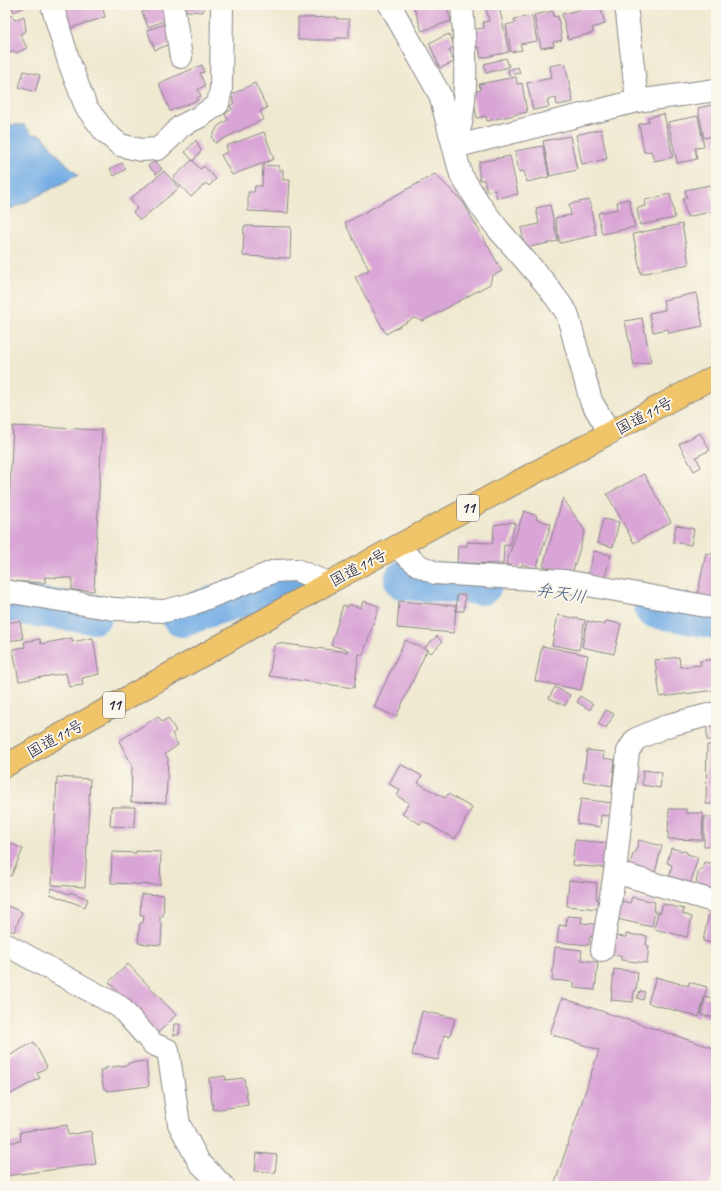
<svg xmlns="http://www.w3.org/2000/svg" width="721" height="1191" font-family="Caveat,'Klee One',sans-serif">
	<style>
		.water { fill: #75ade5; stroke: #4c6890 }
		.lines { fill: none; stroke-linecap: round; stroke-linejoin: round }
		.river { stroke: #75ade5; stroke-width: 40 }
		.building { fill: #d9a4d6 }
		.street-casing { stroke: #888686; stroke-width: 24 }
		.highway-casing { stroke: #888686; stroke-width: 24 }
		.street { stroke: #fff; stroke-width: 22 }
		.highway { stroke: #f0c469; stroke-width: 22 }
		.labels { text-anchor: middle; stroke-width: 4; stroke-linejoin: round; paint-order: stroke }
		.shield { fill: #fbf7ec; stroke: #636270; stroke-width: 1 }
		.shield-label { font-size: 15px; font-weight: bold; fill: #22223b }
		.street-label { font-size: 16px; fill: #22223b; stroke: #fbf7ec }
		.water-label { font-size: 17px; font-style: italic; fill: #435a7f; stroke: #fbf7ec }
	</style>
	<rect width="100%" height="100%" fill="#fbf7ec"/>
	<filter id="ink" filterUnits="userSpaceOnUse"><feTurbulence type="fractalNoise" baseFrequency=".025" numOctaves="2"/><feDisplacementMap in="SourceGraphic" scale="8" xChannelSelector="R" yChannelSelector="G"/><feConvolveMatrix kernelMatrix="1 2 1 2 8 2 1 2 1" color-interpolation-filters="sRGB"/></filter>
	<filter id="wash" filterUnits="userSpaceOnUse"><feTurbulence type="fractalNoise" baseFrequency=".012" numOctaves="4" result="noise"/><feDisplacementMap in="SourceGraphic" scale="16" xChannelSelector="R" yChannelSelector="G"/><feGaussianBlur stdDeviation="0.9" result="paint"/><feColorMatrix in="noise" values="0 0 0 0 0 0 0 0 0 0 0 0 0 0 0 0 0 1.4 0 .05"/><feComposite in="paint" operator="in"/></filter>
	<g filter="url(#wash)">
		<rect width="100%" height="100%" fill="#efe9d0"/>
		<polygon class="water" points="5,125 24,125 32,134 42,135 56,153 78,175 24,203 5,211"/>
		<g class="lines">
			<g class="river">
				<polyline points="404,580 482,585"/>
				<polyline points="5,607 19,605 93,614"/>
				<polyline points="654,608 716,619"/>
				<polyline points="182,617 212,606 286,584"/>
			</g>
		</g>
		<g id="blocks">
			<g class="building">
				<polygon points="11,5 29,5 14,12"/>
				<polygon points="63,5 102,5 105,17 68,29"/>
				<polygon points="160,5 166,5 171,18 148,27 142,12"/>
				<polygon points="186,5 204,5 203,12 186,11"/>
				<polygon points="413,5 446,5 451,21 422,31"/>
				<polygon points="600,5 605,24 592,28 593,33 568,39 562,14"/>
				<polygon points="499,6 509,52 481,58 479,47 475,47 471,30 484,28 483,22 489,21 486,9"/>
				<polygon points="553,11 554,17 558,16 562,40 553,42 554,46 541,48 534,15"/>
				<polygon points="12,15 14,20 24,16 26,31 20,34 27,48 16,53 14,51 5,55 5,19"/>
				<polygon points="532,16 537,41 520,44 522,50 511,52 506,25 515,23 514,19"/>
				<polygon points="337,17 337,19 349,19 349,38 336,38 336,40 298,40 298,18"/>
				<polygon points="171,22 178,41 155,50 147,30"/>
				<polygon points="449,34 455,47 449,50 454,62 440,68 429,43"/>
				<polygon points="506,58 509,67 486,73 484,64"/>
				<polygon points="565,63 573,102 557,105 556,98 547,100 549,107 533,110 527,83 552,78 550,66"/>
				<polygon points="202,65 204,72 200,73 205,86 198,89 201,96 197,98 198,100 170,111 159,83"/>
				<polygon points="518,67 520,73 509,75 508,70"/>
				<polygon points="24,71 40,75 35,92 19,87"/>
				<polygon points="516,77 517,84 522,83 527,112 487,121 486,116 477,118 472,92 481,90 479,84"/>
				<polygon points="255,83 267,108 260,111 264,119 215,143 212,137 218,126 228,120 225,114 232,109 230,106 234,103 231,95"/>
				<polygon points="716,104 716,145 714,146 712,136 704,138 698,108"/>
				<polygon points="664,114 673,157 654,161 651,151 644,152 639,124 649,122 648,117"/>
				<polygon points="698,116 704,147 695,148 697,159 677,163 668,122"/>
				<polygon points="601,129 607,159 582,164 576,135"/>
				<polygon points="264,132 274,159 232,175 221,155 228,152 226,146"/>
				<polygon points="570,136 577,170 550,176 543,141"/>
				<polygon points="196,140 201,151 193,161 185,152"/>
				<polygon points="543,146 549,177 527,182 524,171 519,172 515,151"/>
				<polygon points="510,156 518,194 497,198 495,190 487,191 484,180 480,180 478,167 479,167 479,162"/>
				<polygon points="192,160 200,169 204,166 216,179 209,186 206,183 191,197 173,178"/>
				<polygon points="155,161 162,169 156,174 148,166"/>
				<polygon points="122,163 126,169 114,176 110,169"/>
				<polygon points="263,165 279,166 279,170 283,170 283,180 290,180 288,213 248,211 248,192 254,192 255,186 262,186"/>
				<polygon points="164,171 179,188 140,220 133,212 137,209 130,199"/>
				<polygon points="435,174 463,202 502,271 492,276 490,284 423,321 414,318 386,334 355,277 369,270 345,223"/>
				<polygon points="710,185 715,211 687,217 683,199 687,198 685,190"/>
				<polygon points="670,194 675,218 640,225 637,208 646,206 645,200"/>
				<polygon points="629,199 635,227 602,234 598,213 618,209 617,202"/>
				<polygon points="589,200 596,235 560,243 555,218 571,215 569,204"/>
				<polygon points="550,205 558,241 525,248 521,228 539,224 536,208"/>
				<polygon points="682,224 689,264 641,274 633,234"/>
				<polygon points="244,226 291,227 290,258 243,256"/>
				<polygon points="696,293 703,326 669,333 668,329 653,332 649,313 665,310 663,300"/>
				<polygon points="642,318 651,362 634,365 625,321"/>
				<polygon points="13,426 102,430 94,591 72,590 72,578 45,577 45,583 5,581"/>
				<polygon points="700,433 710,450 696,457 701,467 694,471 679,444"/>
				<polygon points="644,474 671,522 634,543 607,494"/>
				<polygon points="563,498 585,531 572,574 543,566"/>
				<polygon points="524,511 537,516 536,519 551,524 536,569 522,564 520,569 506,564"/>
				<polygon points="603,519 619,522 613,547 597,543"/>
				<polygon points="515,522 510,546 504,545 503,564 457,563 458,546 467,546 467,542 493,543 494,525"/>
				<polygon points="676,525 694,529 691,545 673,542"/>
				<polygon points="594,551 611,555 604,580 588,575"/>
				<polygon points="706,553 716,555 716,600 697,596"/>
				<polygon points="457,595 465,595 464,611 456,611"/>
				<polygon points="363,601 379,606 363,655 359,654 354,688 269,676 274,646 278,643 347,652 348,650 331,645 343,605 348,607 348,604 361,608"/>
				<polygon points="399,601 456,606 454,633 397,628"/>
				<polygon points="558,615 585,620 579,650 552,645"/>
				<polygon points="20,621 23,639 5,641 5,623"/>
				<polygon points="587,621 605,625 606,621 621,624 614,654 582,647"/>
				<polygon points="437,636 442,642 431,653 425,647"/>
				<polygon points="72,638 72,642 93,638 99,674 82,678 83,685 69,687 66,673 19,681 13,649 25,647 24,642 40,639 41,644"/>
				<polygon points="405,640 427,650 396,717 374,707"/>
				<polygon points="542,646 588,655 581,690 535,681"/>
				<polygon points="679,657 680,667 701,665 700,661 716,659 716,690 660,697 655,660"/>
				<polygon points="555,687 570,695 565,706 549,698"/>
				<polygon points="580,696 593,704 590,710 577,702"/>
				<polygon points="606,710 614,714 606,728 598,724"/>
				<polygon points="158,716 162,722 168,718 176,731 172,734 178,745 165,754 168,758 166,803 131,802 132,765 119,741"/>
				<rect x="707" y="725" width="9" height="15"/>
				<polygon points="707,745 716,745 716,804 706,804"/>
				<polygon points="587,750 604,752 603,758 615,760 612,786 583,781"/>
				<polygon points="400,764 422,776 418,783 445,798 448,794 472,808 455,839 423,821 420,824 402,814 409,803 397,796 400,790 389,784"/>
				<polygon points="643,770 662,772 660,788 642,785"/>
				<polygon points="57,777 90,779 85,887 52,885"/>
				<polygon points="581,799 612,803 610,816 601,815 600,827 577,824"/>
				<polygon points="111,807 135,807 134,827 110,826"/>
				<polygon points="669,809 686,809 686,813 703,813 702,840 668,839"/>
				<rect x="704" y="817" width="12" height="29"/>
				<polygon points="575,840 607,843 605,868 572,865"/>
				<polygon points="639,840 662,846 654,876 629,869 633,854 635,854"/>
				<polygon points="5,841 23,849 11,876 5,874"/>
				<polygon points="671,848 687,852 687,854 698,857 690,885 669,879 672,865 667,863"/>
				<polygon points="136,851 161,852 160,885 111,883 112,852 136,853"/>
				<polygon points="704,862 716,864 716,891 695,887 699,870 702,870"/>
				<polygon points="569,880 597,883 596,899 599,899 598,909 567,906"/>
				<polygon points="52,888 69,894 70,892 88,899 85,907 50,894"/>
				<polygon points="141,894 164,895 163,916 160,916 160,923 162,924 161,945 138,943 140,923 143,923 144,915 140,915"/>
				<polygon points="632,897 655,902 653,911 655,911 652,927 617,919 622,901 630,903"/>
				<polygon points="663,904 684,909 683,914 692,917 687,937 654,929 658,912 660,913"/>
				<polygon points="5,905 22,912 14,932 5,928"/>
				<polygon points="709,913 716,915 716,944 703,941"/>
				<polygon points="567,916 582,917 581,923 595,924 594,937 590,936 589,945 557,942 559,925 566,926"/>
				<polygon points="626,934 647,936 646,945 649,946 647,963 621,960 621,956 611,955 613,936 626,937"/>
				<polygon points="555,947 582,950 581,960 598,962 595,990 574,988 574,982 552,980"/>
				<polygon points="128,964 176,1015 157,1034 109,982"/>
				<polygon points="614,969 638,972 636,991 634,991 633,1002 611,1000"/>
				<polygon points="656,977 688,986 689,982 707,987 699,1017 648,1003"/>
				<polygon points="640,991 645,992 643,1000 637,998"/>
				<polygon points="705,997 716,1000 716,1018 701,1015"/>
				<polygon points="562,998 716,1049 716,1173 714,1172 709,1186 554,1186 599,1050 550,1034"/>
				<polygon points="422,1011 455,1018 450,1036 444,1035 438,1060 412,1055"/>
				<polygon points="174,1024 180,1024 179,1035 173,1035"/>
				<polygon points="34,1042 47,1067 37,1073 40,1078 5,1097 5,1058"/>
				<polygon points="146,1061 149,1086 107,1091 107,1089 104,1089 100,1070 105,1070 105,1068 128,1065 128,1063"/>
				<polygon points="225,1076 226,1080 244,1078 248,1105 213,1110 209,1078"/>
				<polygon points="67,1125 68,1135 91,1131 96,1164 5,1176 5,1143 21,1141 20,1132"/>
				<polygon points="257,1153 277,1155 275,1173 255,1171"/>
			</g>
		</g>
	</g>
	<g filter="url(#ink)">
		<use href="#blocks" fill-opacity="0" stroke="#888686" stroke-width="1"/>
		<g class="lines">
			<defs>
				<g id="street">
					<polyline points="52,5 69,62 86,107 105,132 120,145 141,150 158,149 170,138 181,126 201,116 218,104 221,89 222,5"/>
					<polyline points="173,5 181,57"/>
					<polyline points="390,5 440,95 461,175 482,208 498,229 545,283 567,313 591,401 610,433"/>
					<path d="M462 5C465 44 468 84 461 123 459 131 456 139 454 147L637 101 716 90"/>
					<polyline points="626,5 637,101"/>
					<polyline points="396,547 418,565 435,573 565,581 716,608"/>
					<polyline points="5,591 114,609 165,611 192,604 275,571 296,570 328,583"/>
					<polyline points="615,872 628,751 636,739 669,725 716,713"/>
					<polyline points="5,944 120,1007 153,1044 168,1050 179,1124 199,1162 223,1186"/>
					<polyline points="602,950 615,872 716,902"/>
				</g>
				<polyline id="highway" points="5,766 223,644 328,583 716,376"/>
			</defs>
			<use href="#street" class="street-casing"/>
			<use href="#highway" class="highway-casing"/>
			<use href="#street" class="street"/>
			<use href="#highway" class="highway"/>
		</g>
	</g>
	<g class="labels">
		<g class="shield">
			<rect x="457" y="495" width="22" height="26" rx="3"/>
			<rect x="103" y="692" width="22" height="26" rx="3"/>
		</g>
		<g class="shield-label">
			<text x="468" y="513">11</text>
			<text x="114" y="710">11</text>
		</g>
		<g class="street-label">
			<text transform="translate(644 415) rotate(-28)" y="6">国道11号</text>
			<text transform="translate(358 567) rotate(-28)" y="6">国道11号</text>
			<text transform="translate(55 738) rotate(-29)" y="6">国道11号</text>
		</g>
		<g class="water-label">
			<text transform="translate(561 593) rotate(9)" y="6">弁天川</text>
		</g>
	</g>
	<rect width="721" height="1191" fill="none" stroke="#fbf7ec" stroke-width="20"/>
</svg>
